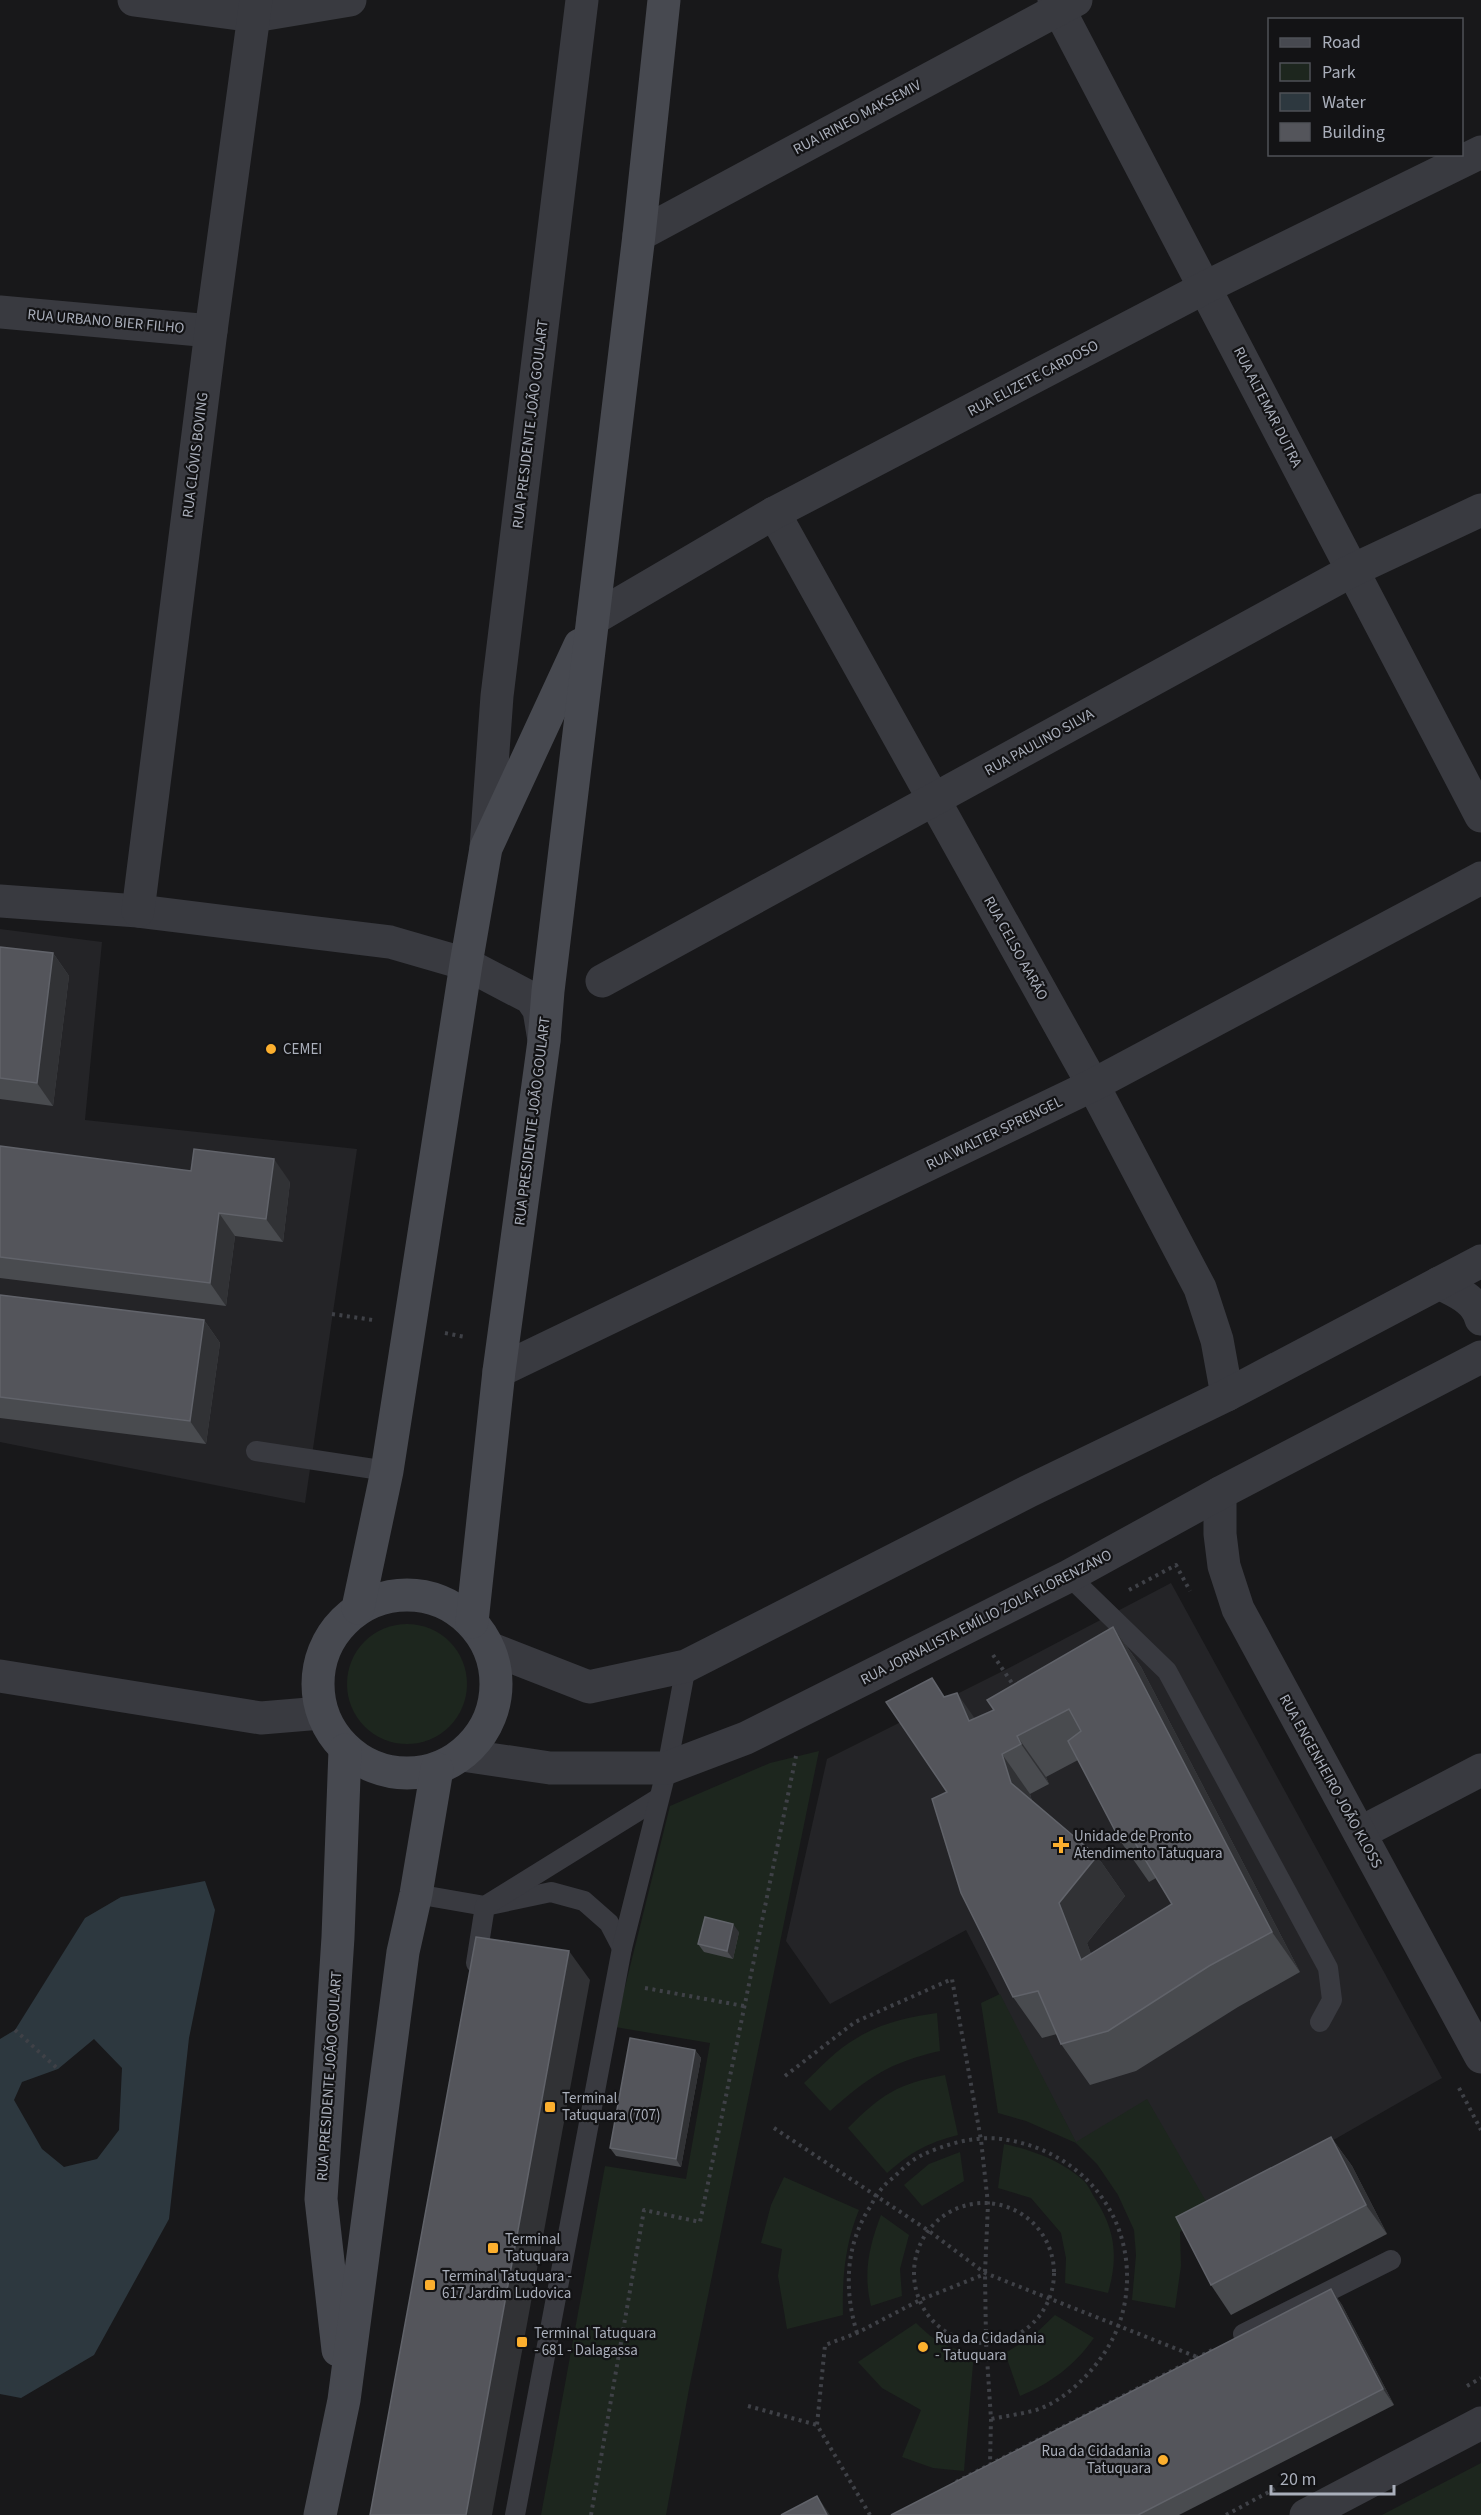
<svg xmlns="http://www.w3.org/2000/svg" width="1481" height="2515" font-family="'Source Sans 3',sans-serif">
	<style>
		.built { fill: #242427 }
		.green { fill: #1d261e }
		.water { fill: #2d383f; fill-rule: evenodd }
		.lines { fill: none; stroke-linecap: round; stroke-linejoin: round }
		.path { stroke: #3f4147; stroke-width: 4; stroke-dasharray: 3 4.5; stroke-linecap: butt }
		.service { stroke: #393a40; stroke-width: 20 }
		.minor { stroke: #393a40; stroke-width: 33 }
		.tertiary { stroke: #393a40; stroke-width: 33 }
		.secondary { stroke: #474950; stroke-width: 33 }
		.wall { fill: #494b4f; fill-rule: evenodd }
		.shaded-wall { fill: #313235 }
		.building { fill: #54555b; stroke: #61636a; stroke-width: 1.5; fill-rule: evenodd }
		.poi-dot { fill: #fcaf2e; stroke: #131315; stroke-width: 2 }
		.labels { text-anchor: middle; stroke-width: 4.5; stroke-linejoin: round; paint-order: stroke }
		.street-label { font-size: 15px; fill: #aaafbb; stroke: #131315 }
		.poi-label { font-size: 15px; fill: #aaafbb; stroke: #131315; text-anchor: start }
	</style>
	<rect width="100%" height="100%" fill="#18181a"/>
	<g class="built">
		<polygon points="0,929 102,942 85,1120 357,1149 305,1503 0,1442"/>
		<polygon points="1171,1583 1442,2078 1211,2210 1076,2143 966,1930 830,2004 786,1941 827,1759 1003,1671"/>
	</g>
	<g class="green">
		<circle cx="407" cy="1684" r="60"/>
		<polygon points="819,1751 689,2389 666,2515 541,2515 605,2166 686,2179 710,2043 615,2027 670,1806 770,1763"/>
		<polygon points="1000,1994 1076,2142 1147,2099 1211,2210 1180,2232 1181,2266 1175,2308 1132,2300 1136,2255 1134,2230 1118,2195 1097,2164 1076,2143 1026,2121 998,2113 981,2003"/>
		<path d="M937 2013 940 2051C890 2062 867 2078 830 2111L804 2083C820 2068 837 2049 857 2038 881 2023 909 2017 937 2013Z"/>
		<path d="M945 2075 958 2135C927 2143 911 2152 887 2173L848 2128C882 2094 897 2084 945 2075Z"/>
		<path d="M1004 2144C1032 2150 1062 2161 1084 2181 1089 2186 1092 2194 1096 2200 1116 2232 1118 2258 1108 2293L1065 2283 1066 2258 1061 2233 1031 2198 998 2188Z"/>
		<polygon points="960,2152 964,2181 922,2206 904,2185 929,2164"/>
		<path d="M784 2177 859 2210C845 2244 842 2278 843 2315L787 2329 778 2276 782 2249 761 2243 771 2205Z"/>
		<path d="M881 2215 909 2235 900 2269 902 2296 871 2306C863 2273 869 2246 881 2215Z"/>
		<path d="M1055 2315 1094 2338C1074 2366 1051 2383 1020 2396L1005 2353 1032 2337Z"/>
		<path d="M916 2323C936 2342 946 2349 974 2352L964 2471 933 2468 902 2457 921 2410 882 2388 858 2362Z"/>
		<polygon points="1481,2463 1481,2515 1382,2515"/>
	</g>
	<path class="water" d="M205 1881 215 1910 189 2038 169 2219 94 2355 21 2398 0 2394V2039L15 2030 85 1918 121 1897ZM94 2039 122 2068 119 2130 97 2159 64 2167 42 2149 14 2100 22 2082 58 2069Z"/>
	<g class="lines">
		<g class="path">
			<polyline points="332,1314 373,1320"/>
			<polyline points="445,1333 465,1337"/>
			<polyline points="1129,1590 1176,1565 1190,1591"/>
			<polyline points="993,1655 1016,1689"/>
			<polyline points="645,1988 744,2006"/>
			<polyline points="15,2030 58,2069"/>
			<polyline points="785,2076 855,2022 952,1979 981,2140 988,2204 985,2273 986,2342 991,2419 990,2464"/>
			<polyline points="1459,2088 1481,2130"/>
			<polyline points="774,2128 929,2231 985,2273 1197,2357"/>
			<circle cx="984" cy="2273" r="70"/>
			<path d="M857 2333C844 2290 845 2246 870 2207 875 2198 880 2189 888 2182 898 2174 908 2162 920 2156 945 2144 979 2134 1008 2140 1078 2152 1129 2209 1127 2281 1126 2314 1115 2342 1093 2368 1079 2385 1058 2403 1036 2410 1021 2414 1006 2416 991 2419"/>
			<polyline points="1467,2386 1481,2378"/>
			<polyline points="748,2406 817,2425"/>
			<polyline points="956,2482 1216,2348"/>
			<polyline points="591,2515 644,2210 700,2222 796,1756"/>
			<polyline points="870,2515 817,2425 825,2345 857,2333 920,2300 985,2274"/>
			<polyline points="1226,2515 1278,2487"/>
		</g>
		<g class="service">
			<polyline points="256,1451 387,1471"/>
			<polyline points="1069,1576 1167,1671 1328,1968 1332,2000 1320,2022"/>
			<polyline points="416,1894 485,1906 551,1892 584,1901 609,1923 622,1948"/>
			<polyline points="476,1963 485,1906 659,1798"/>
			<polyline points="1243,2334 1391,2260"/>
			<polyline points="515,2515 622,1948 667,1768 686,1666"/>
		</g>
		<g class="minor">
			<polyline points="134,0 254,16 350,0"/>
			<polyline points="1054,0 1481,816"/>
			<polyline points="639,235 1076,0"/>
			<polyline points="0,312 211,331"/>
			<polyline points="774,513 1093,1085 1200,1288 1217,1340 1227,1395"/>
			<polyline points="593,619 774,513 1206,287 1481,152"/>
			<polyline points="486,848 497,696 582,0"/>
			<polyline points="0,901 138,911 390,942 466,964 531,998 539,1010 544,1040"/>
			<polyline points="138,911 211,331 256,0"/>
			<polyline points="602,981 1353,570 1481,510"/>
			<polyline points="499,1371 1093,1085 1481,878"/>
			<polyline points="0,1676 261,1718 321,1713"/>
			<polyline points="1360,1833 1481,1770"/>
			<polyline points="1306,2515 1481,2423"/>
		</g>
		<g class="tertiary">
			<path d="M1439 1283C1456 1292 1476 1299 1481 1319"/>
			<polyline points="1220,1493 1220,1534 1224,1566 1238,1609 1481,2057"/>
			<polyline points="489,1648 589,1687 686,1666 1029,1491 1227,1395 1481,1261"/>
			<polyline points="462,1755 550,1768 667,1768 746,1738 1069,1576 1220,1493 1481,1357"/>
		</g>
		<g class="secondary">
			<circle cx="407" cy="1684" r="89"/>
			<polyline points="358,1608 387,1471 466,964 486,848 580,645"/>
			<polyline points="472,1622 499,1371 544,1041 548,991 639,235 664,0"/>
			<polyline points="338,2350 321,2199 338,1937 345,1750"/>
			<polyline points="320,2515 344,2400 403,1952 416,1894 437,1769"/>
		</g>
	</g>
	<g class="wall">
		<polygon points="0,947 53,953 69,976 53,1106 0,1099"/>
		<polygon points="0,1146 191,1171 290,1182 283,1242 235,1236 226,1306 0,1278"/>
		<polygon points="0,1295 204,1320 220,1343 206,1444 0,1418"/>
		<path d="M1113 1627 1141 1667 1300 1972 1238 2007 1136 2071 1090 2085 1061 2044 1057 2034 1042 2038 1013 1997 947 1792 945 1696 975 1719 994 1710ZM1078 1760 1121 1842 1149 1882 1156 1878 1172 1904 1091 1954 1087 1943 1125 1896 1097 1856 1032 1801 1030 1794 1049 1784 1046 1777Z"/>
		<polygon points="739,1932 733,1959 704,1952 698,1944"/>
		<polygon points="695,2050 701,2058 681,2167 616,2156 610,2148"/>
		<polygon points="1331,2137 1352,2166 1387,2234 1231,2315 1211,2285"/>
		<polygon points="1331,2289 1342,2305 1394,2405 1179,2515 891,2515"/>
	</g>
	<g class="shaded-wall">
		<polygon points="53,953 69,976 53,1106 37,1083"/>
		<polygon points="274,1159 290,1182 283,1242 266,1219"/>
		<polygon points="219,1213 235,1236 226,1306 210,1283"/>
		<polygon points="204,1320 220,1343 206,1444 190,1421"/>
		<polygon points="1113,1627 1141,1667 1300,1972 1272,1932"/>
		<polygon points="957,1693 985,1733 969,1721"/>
		<polygon points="1017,1736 1046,1777 1049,1784 1021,1744"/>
		<polygon points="1002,1754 1030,1794 1039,1823 1011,1783"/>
		<polygon points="1097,1856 1125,1896 1087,1943 1109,2000 1081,1960 1059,1903"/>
		<polygon points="733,1924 739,1932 733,1959 727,1951"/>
		<polygon points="569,1951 590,1980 492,2515 466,2515"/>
		<polygon points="695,2050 701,2058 681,2167 676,2159"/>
		<polygon points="1331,2137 1352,2166 1387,2234 1366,2205"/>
		<polygon points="1331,2289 1342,2305 1394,2405 1383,2389"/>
		<polygon points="817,2496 830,2515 827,2515"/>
	</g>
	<g class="building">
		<polygon points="0,947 53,953 37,1083 0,1078"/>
		<polygon points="0,1146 191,1171 194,1149 274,1159 266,1219 219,1213 210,1283 0,1257"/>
		<polygon points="0,1295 204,1320 190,1421 0,1397"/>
		<path d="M1113 1627 1272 1932 1209 1966 1108 2031 1061 2044 1038 1991 1013 1997 961 1893 932 1799 947 1792 886 1702 932 1678 944 1697 957 1693 969 1721 994 1710 987 1700ZM1069 1709 1081 1731 1068 1741 1121 1842 1131 1836 1172 1904 1081 1960 1059 1903 1097 1856 1011 1783 1002 1754 1021 1744 1017 1736Z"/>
		<polygon points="705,1917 733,1924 727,1951 698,1944"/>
		<polygon points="476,1937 569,1951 466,2515 370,2515"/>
		<polygon points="630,2038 695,2050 676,2159 610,2148"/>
		<polygon points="1331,2137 1366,2205 1211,2285 1176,2217"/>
		<polygon points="1331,2289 1383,2389 1138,2515 891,2515"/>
		<polygon points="817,2496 827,2515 781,2515"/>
	</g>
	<g class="poi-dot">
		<circle cx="271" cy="1049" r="6"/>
		<path d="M1058 1836h6v6h6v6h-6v6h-6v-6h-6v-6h6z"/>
		<rect x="544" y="2101" width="12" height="12" rx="3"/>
		<rect x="487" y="2242" width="12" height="12" rx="3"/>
		<rect x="424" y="2279" width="12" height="12" rx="3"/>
		<rect x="516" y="2336" width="12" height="12" rx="3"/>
		<circle cx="923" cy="2347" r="6"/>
		<circle cx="1163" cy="2460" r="6"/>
	</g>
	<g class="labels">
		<g class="street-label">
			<text transform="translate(857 117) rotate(-28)" y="5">RUA IRINEO MAKSEMIV</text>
			<text transform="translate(106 321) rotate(5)" y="5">RUA URBANO BIER FILHO</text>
			<text transform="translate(1033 378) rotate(-28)" y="5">RUA ELIZETE CARDOSO</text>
			<text transform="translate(1268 407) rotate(63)" y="5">RUA ALTEMAR DUTRA</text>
			<text transform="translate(530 424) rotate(-83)" y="5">RUA PRESIDENTE JOÃO GOULART</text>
			<text transform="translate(195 455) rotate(-83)" y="5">RUA CLÓVIS BOVING</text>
			<text transform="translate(1039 742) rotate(-29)" y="5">RUA PAULINO SILVA</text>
			<text transform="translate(1016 948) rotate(61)" y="5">RUA CELSO AARÃO</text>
			<text transform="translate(532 1121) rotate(-83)" y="5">RUA PRESIDENTE JOÃO GOULART</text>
			<text transform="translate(994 1133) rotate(-26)" y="5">RUA WALTER SPRENGEL</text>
			<text transform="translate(986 1617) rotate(-27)" y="5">RUA JORNALISTA EMÍLIO ZOLA FLORENZANO</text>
			<text transform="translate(1331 1781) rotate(61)" y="5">RUA ENGENHEIRO JOÃO KLOSS</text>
			<text transform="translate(329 2076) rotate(-86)" y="5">RUA PRESIDENTE JOÃO GOULART</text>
		</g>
		<g class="poi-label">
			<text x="283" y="1054">CEMEI</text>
			<text x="1074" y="1841">Unidade de Pronto<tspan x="1074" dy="17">Atendimento Tatuquara</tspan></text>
			<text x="562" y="2103">Terminal<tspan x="562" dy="17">Tatuquara (707)</tspan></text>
			<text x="505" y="2244">Terminal<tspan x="505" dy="17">Tatuquara</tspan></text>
			<text x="442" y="2281">Terminal Tatuquara -<tspan x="442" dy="17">617 Jardim Ludovica</tspan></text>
			<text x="534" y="2338">Terminal Tatuquara<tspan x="534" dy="17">- 681 - Dalagassa</tspan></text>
			<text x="935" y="2343">Rua da Cidadania<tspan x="935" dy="17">- Tatuquara</tspan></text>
			<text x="1151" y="2456" text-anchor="end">Rua da Cidadania<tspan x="1151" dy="17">Tatuquara</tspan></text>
		</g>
	</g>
	<rect x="1268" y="18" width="195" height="138" fill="#131315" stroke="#4f5157" stroke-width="1.5"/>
	<rect x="1280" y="38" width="30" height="9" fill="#474950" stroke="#4f5157" stroke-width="1.5"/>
	<text x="1322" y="48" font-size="18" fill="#aaafbb">Road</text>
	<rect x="1280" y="63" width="30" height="18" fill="#1d261e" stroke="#4f5157" stroke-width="1.5"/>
	<text x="1322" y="78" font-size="18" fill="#aaafbb">Park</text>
	<rect x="1280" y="93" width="30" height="18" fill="#2d383f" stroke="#4f5157" stroke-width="1.5"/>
	<text x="1322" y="108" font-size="18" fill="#aaafbb">Water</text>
	<rect x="1280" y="123" width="30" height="18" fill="#54555b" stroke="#4f5157" stroke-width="1.5"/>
	<text x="1322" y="138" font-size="18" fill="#aaafbb">Building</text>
	<path d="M1271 2485v9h123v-9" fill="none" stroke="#aaafbb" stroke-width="3"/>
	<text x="1280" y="2485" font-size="18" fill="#aaafbb" stroke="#131315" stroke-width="4.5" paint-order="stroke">20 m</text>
</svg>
